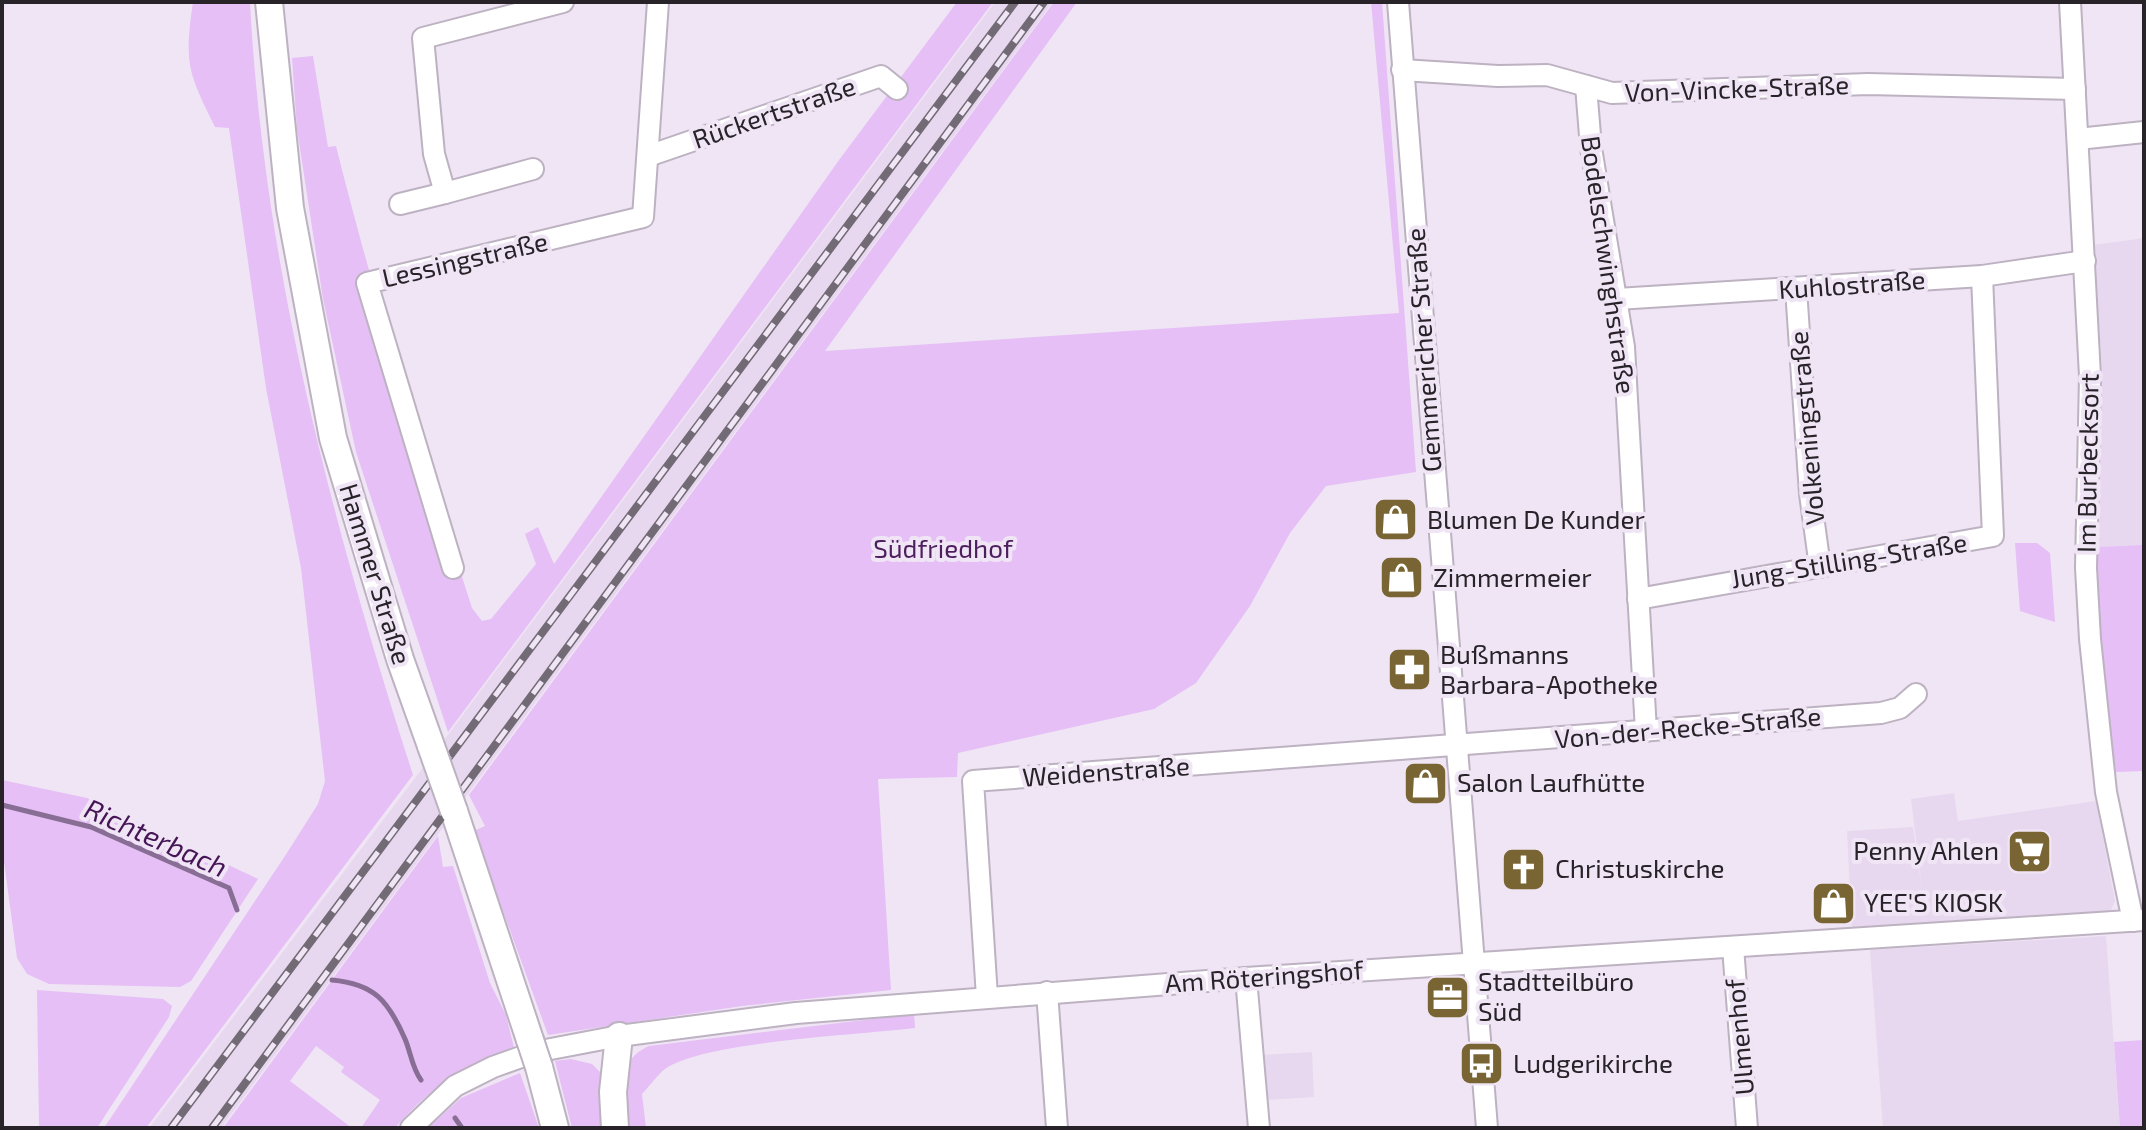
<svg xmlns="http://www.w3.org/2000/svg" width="2146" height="1130" font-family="'Exo 2',sans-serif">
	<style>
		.built { fill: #e8d8ef }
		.green { fill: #e5bff5 }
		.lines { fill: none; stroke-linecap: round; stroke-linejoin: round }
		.stream { stroke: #886d94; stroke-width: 5 }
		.minor-casing { stroke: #bdb2c1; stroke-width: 24 }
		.major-casing { stroke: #bdb2c1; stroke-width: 30 }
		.minor { stroke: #fff; stroke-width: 20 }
		.major { stroke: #fff; stroke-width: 26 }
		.rail-casing { stroke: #726b75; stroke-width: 8 }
		.rail { stroke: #f0e5f5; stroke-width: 5; stroke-dasharray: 15; stroke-linecap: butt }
		.major-bridge-casing { stroke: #bdb2c1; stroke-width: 30; stroke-linecap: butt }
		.major-bridge { stroke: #fff; stroke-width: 26 }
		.labels { text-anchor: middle; stroke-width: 8; stroke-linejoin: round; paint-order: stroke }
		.street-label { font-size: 26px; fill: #272329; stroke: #f0e5f5 }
		.poi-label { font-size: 26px; fill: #272329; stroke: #f0e5f5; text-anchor: start }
		.park-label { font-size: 26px; fill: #4e1f5f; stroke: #f0e5f5 }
		.water-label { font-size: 28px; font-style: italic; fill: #451556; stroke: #f0e5f5 }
	</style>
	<rect width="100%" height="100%" fill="#f0e5f5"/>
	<g class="built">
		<polygon points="995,2 1053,2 221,1128 149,1128 447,736"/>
		<polygon points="2144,238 2143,545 2096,547 2102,367 2093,245"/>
		<polygon points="1954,793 1958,821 2096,801 2115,901 2109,915 1852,931 1847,831 1913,827 1922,890 1911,799"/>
		<polygon points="2106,936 2120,1128 1883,1128 1870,950"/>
		<polygon points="1312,1052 1314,1097 1265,1100 1261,1055"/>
	</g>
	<g class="green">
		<path d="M193 2H250C264 268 332 523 413 775L146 1128H104L285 856 318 804 325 781 301 568 266 388 229 128 215 127C188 72 184 64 193 2Z"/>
		<path d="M957 2H993L448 732 356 452 323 299 297 129 292 58 313 56 328 147 336 146C375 302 423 455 472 608L482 621 491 619 536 564 525 534 538 527 554 564 839 160Z"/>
		<polygon points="1054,2 1077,2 825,351 1399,313 1371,2 1382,2 1416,472 1326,486 1290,533 1250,606 1196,683 1154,709 958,753 957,777 878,779 891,990 742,1006 548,1035 474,831 485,826 469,795"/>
		<polygon points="2144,519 2144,771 2116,772 2103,689 2096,547 2143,545"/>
		<polygon points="2015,543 2037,543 2050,553 2055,622 2020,611"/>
		<polygon points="2,780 87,798 258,879 191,981 180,987 49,984 27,974 17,958 2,847"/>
		<path d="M438 836 443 867 453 866 490 983 506 1015 514 1048C465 1062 428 1090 395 1128H361L380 1100 341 1072 344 1067 316 1046 290 1081 352 1128H223Z"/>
		<polygon points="37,990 163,999 172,1006 169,1017 97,1128 39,1128"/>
		<path d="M914 1014 915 1028C859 1035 711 1041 668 1067 659 1072 650 1086 642 1094L646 1128H624C625 1094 614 1061 649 1046Z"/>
		<polygon points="2144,1040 2144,1128 2120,1128 2114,1042"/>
		<polygon points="571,1059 592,1064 604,1076 607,1128 572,1128 555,1061"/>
		<polygon points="520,1073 539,1128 428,1128 461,1098"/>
	</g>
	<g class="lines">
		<g class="stream">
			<polyline points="2,805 91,827 229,888 237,910"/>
			<path d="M332 980C374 984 388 1000 405 1039 411 1053 412 1068 421 1080"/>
			<polyline points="455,1118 462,1128"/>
		</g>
		<defs>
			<g id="minor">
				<polyline points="1398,2 1487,1128"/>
				<polyline points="2070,2 2090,376 2086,568 2090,639 2106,792 2133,921"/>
				<polyline points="1402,70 1498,76 1547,75 1612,93 1868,84 2075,89"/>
				<polyline points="1586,86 1591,148 1624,347 1646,731"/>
				<polyline points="2078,139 2144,132"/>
				<polyline points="648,156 881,76 897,89"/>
				<polyline points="533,169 445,193 434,154 423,38 563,2"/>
				<polyline points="400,204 445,193"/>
				<polyline points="1796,289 1810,494 1820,567"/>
				<polyline points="1617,299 1982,276 2085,261"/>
				<polyline points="453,568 367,283 643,217 658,2"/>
				<polyline points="1638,599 1993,536 1982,276"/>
				<polyline points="1733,947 1747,1128"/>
				<polyline points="1246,978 1259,1128"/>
				<polyline points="1047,992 1057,1128"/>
				<polyline points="987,997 973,781 1881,713 1900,708 1916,694"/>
				<polyline points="411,1128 455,1086 493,1067 535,1052 619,1036 796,1013 1246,978 2144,920"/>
			</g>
			<g id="major">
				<polyline points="269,2 290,208 333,438 400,659 431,746"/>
				<polyline points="454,811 530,1040"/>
				<polyline points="539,1067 555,1128"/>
				<polyline points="615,1128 613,1092 619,1036"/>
			</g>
		</defs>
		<use href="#minor" class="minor-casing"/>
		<use href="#major" class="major-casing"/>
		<use href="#minor" class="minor"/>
		<use href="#major" class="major"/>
		<defs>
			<g id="rail">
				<polyline points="171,1128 1015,2"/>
				<polyline points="212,1128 1044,2"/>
			</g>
		</defs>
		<use href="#rail" class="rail-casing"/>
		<use href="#rail" class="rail"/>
		<defs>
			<g id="major-bridge">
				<polyline points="431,746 454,811"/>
				<polyline points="530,1040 539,1067"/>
			</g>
		</defs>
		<use href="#major-bridge" class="major-bridge-casing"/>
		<use href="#major-bridge" class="major-bridge"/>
	</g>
	<defs>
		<symbol id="shop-square" viewBox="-11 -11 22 22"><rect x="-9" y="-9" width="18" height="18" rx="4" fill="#796533" stroke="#f0e5f5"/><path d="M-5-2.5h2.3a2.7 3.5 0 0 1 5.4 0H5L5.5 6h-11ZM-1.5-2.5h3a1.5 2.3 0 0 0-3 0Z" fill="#fff"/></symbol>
		<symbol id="pharmacy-square" viewBox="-11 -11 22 22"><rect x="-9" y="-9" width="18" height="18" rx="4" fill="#796533" stroke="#f0e5f5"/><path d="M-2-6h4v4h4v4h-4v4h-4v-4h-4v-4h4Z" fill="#fff"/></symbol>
		<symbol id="supermarket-square" viewBox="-11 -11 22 22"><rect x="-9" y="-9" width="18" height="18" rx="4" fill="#796533" stroke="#f0e5f5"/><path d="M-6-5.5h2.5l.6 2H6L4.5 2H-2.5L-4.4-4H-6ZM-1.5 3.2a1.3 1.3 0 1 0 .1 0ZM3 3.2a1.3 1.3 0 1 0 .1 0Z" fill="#fff"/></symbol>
		<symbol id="church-square" viewBox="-11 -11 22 22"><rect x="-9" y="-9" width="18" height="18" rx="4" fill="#796533" stroke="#f0e5f5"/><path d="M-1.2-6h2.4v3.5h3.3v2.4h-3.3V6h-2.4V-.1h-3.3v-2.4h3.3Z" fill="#fff"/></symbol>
		<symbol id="office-square" viewBox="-11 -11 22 22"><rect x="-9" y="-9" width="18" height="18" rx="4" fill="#796533" stroke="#f0e5f5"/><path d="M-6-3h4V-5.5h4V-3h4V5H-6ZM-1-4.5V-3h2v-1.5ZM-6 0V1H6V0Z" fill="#fff"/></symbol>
		<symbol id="bus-square" viewBox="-11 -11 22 22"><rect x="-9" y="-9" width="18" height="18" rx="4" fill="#796533" stroke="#f0e5f5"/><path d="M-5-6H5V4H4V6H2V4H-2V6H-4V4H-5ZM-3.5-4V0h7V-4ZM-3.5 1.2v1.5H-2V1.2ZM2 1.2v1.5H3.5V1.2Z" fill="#fff"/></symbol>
	</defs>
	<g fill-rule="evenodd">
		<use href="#shop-square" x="1370" y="494" width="51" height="51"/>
		<use href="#shop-square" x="1376" y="552" width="51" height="51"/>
		<use href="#pharmacy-square" x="1384" y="644" width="51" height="51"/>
		<use href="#shop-square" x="1400" y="758" width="51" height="51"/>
		<use href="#supermarket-square" x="2004" y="826" width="51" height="51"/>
		<use href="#church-square" x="1498" y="844" width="51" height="51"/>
		<use href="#shop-square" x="1808" y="878" width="51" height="51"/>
		<use href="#office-square" x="1422" y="972" width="51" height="51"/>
		<use href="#bus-square" x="1456" y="1038" width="51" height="51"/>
	</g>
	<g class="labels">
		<g class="street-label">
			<text transform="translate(1737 89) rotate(-2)" y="9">Von-Vincke-Straße</text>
			<text transform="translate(774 113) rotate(-19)" y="9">Rückertstraße</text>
			<text transform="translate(465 260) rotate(-13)" y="9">Lessingstraße</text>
			<text transform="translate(1608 265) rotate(82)" y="9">Bodelschwinghstraße</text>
			<text transform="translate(1852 285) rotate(-4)" y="9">Kuhlostraße</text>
			<text transform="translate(1424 350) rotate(-94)" y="9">Gemmericher Straße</text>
			<text transform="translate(1807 428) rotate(-95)" y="9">Volkeningstraße</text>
			<text transform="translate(2088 463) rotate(-89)" y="9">Im Burbecksort</text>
			<text transform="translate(1849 561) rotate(-9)" y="9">Jung-Stilling-Straße</text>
			<text transform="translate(375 574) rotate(73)" y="9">Hammer Straße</text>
			<text transform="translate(1688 728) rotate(-5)" y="9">Von-der-Recke-Straße</text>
			<text transform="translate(1106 772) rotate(-4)" y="9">Weidenstraße</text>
			<text transform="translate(1264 977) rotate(-4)" y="9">Am Röteringshof</text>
			<text transform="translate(1740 1037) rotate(-95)" y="9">Ulmenhof</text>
		</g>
		<g class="poi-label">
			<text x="1427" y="529">Blumen De Kunder</text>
			<text x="1433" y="587">Zimmermeier</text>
			<text x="1440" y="664">Bußmanns<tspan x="1440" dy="30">Barbara-Apotheke</tspan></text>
			<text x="1457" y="792">Salon Laufhütte</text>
			<text x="1999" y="860" text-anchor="end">Penny Ahlen</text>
			<text x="1555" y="878">Christuskirche</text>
			<text x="1864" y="912">YEE'S KIOSK</text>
			<text x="1478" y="991">Stadtteilbüro<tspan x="1478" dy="30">Süd</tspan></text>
			<text x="1513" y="1073">Ludgerikirche</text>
		</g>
		<g class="park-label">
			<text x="943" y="558">Südfriedhof</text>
		</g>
		<g class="water-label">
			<text transform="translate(156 838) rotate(24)" y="10">Richterbach</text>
		</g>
	</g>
	<rect width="2146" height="1130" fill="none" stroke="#272329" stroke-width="8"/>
</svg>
